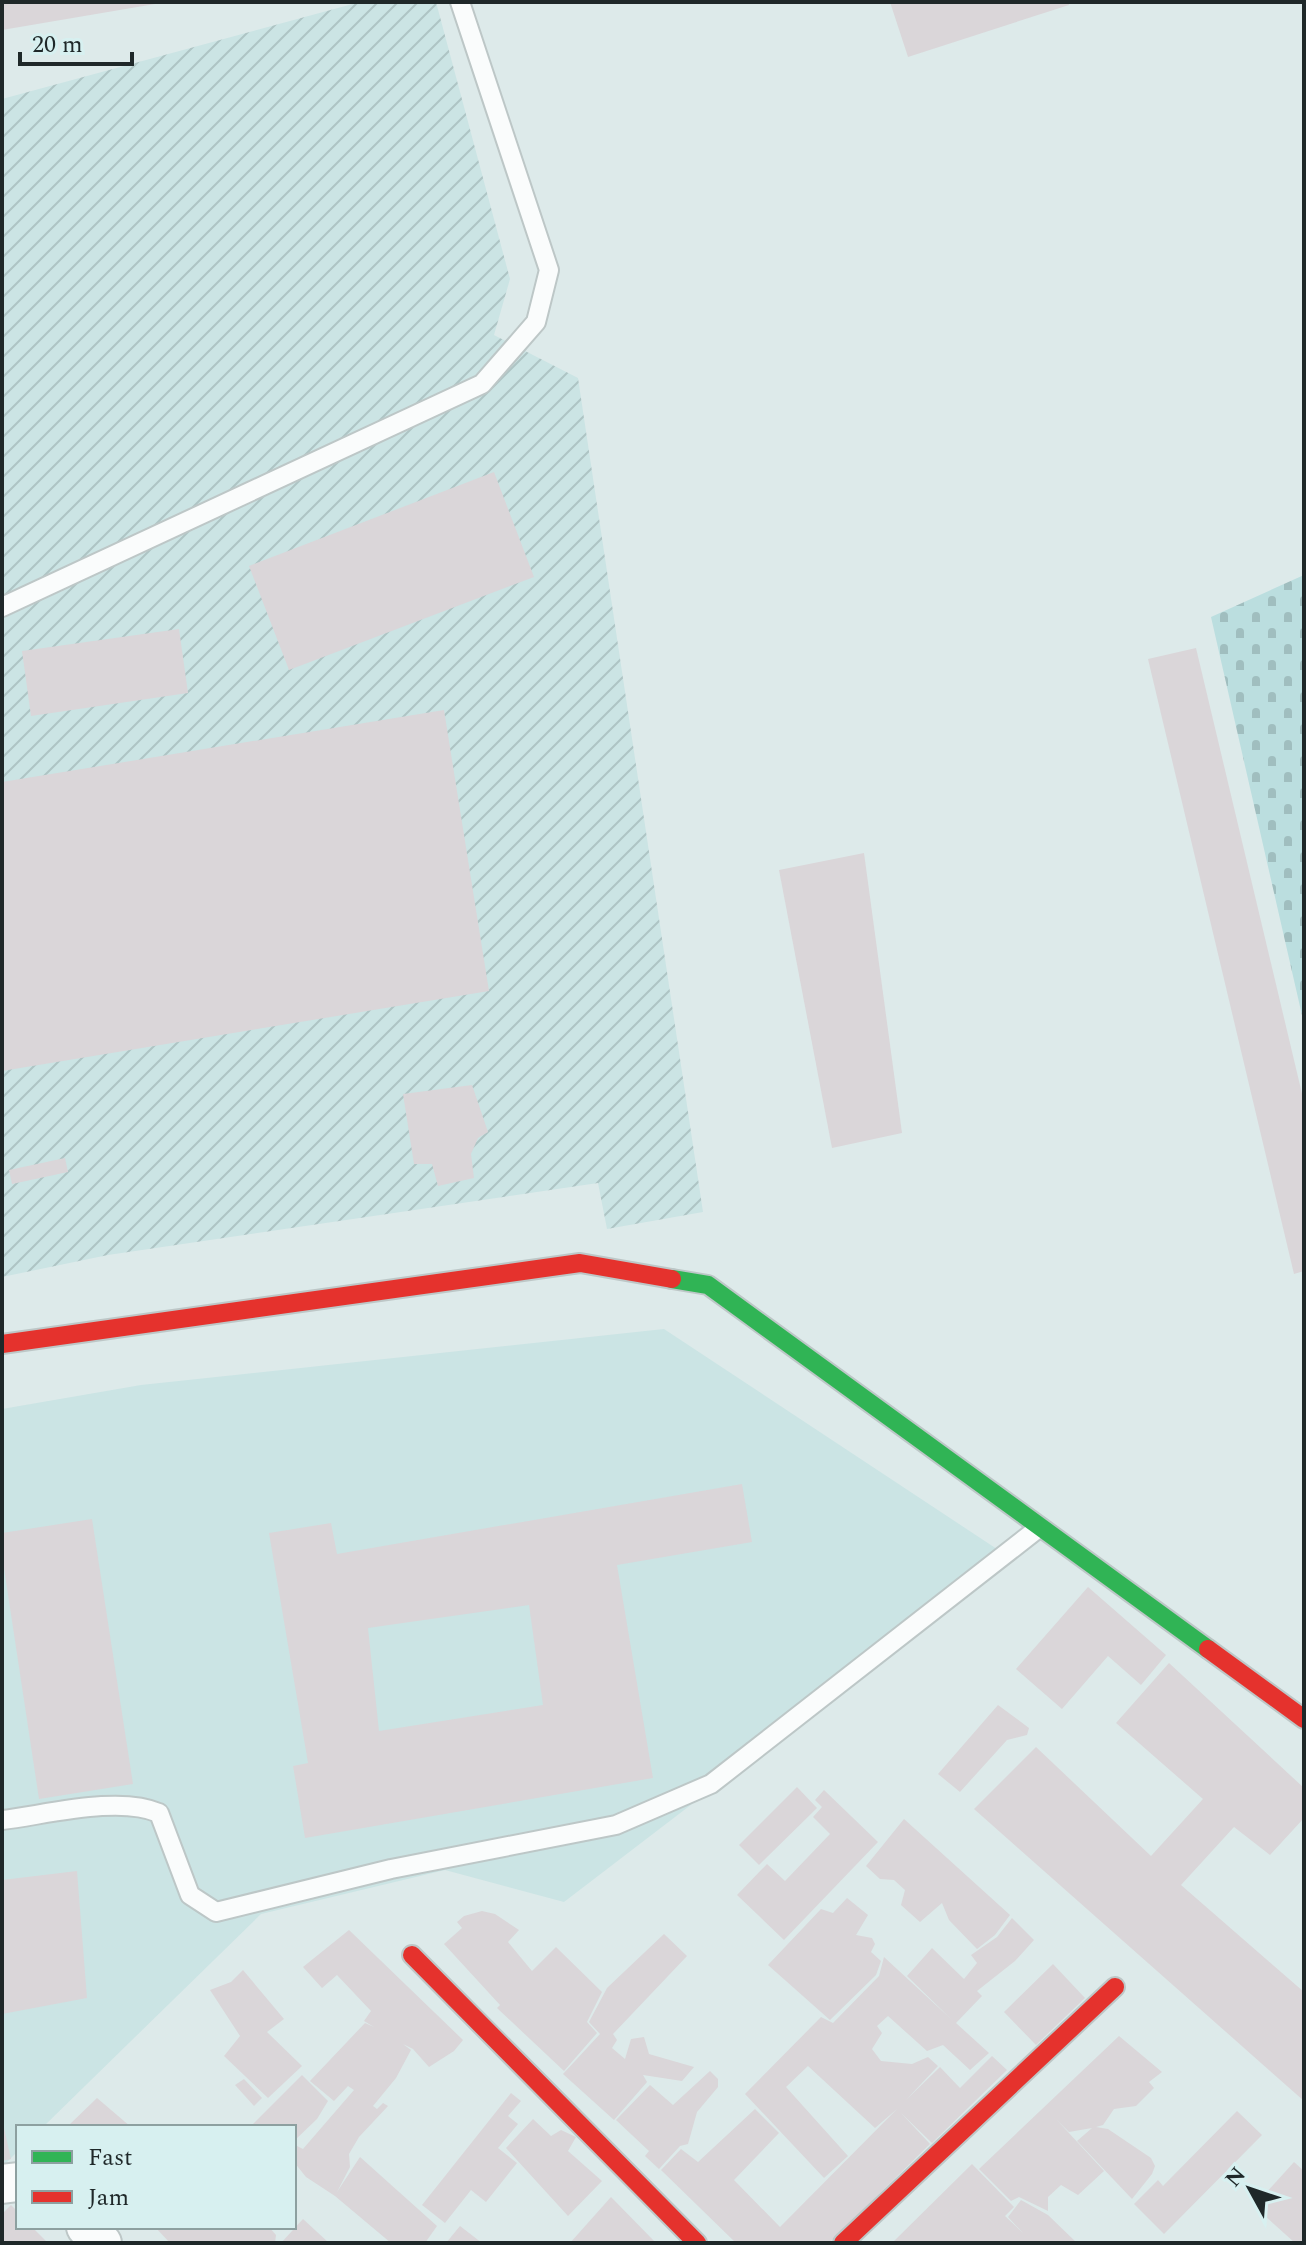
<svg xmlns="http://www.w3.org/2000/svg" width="1306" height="2245" font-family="Spectral,serif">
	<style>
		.built { fill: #cbe4e4 }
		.industrial { fill: url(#industrial-furrows) }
		.cemetery { fill: url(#cemetery-stones) }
		.building { fill: #dad6d9; fill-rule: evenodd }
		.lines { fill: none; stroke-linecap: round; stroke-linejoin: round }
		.lane-casing { stroke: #bdc7c7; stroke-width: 22 }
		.street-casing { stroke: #bdc7c7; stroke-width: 42 }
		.fast-casing { stroke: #bdc7c7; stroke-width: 22 }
		.jam-casing { stroke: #bdc7c7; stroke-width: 22 }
		.lane { stroke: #fafcfc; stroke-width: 18 }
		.street { stroke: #fafcfc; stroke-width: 38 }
		.fast { stroke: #30b455; stroke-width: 18 }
		.jam { stroke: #e5322d; stroke-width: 18 }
	</style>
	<defs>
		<pattern id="industrial-furrows" width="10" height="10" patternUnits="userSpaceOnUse" patternTransform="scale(2)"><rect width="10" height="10" fill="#cbe4e4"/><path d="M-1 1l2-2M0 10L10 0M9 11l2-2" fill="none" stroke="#aec4c4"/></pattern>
		<pattern id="cemetery-stones" width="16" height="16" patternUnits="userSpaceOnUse" patternTransform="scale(2)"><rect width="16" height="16" fill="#bbdedf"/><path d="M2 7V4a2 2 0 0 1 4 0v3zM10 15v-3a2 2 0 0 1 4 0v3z" fill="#a0bebf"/></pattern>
	</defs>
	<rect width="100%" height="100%" fill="#ddeaea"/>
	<polygon class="built" points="664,1329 1012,1559 564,1902 445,1870 261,1914 43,2127 18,2127 18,2151 2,2167 2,1409 141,1385"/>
	<polygon class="industrial" points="360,2 436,2 510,279 494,335 578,378 703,1212 607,1229 598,1183 108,1255 2,1277 2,99"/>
	<polygon class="cemetery" points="1304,575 1304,1024 1211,617"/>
	<g class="building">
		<polygon points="2,2 155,2 155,4 2,30"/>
		<polygon points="890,2 1068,2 1069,5 908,57"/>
		<polygon points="494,472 534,577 289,670 249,566"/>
		<polygon points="179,629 188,693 31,716 22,651"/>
		<polygon points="1196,648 1304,1102 1304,1271 1294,1274 1148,659"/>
		<polygon points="444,710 489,991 2,1071 2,782"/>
		<polygon points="864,853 902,1133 832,1148 779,870"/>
		<polygon points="472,1085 488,1132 478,1138 471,1154 474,1178 438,1186 432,1164 414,1164 403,1094"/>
		<polygon points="65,1158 68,1172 12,1184 9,1170"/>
		<path d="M742 1484 752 1542 617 1565 653 1778 305 1838 293 1766 308 1763 269 1533 331 1523 337 1554ZM529 1605 543 1705 379 1731 368 1628Z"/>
		<polygon points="92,1519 133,1784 39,1799 2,1555 2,1533"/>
		<polygon points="1088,1587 1166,1655 1141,1685 1108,1656 1062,1709 1016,1669"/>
		<polygon points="1169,1663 1304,1788 1304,1818 1270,1855 1234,1827 1181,1885 1304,1992 1304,2101 974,1809 1036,1747 1151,1856 1203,1799 1116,1723"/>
		<polygon points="998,1705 1029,1728 1027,1735 1007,1740 960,1792 938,1774"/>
		<polygon points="797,1787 817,1808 759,1865 739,1845"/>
		<polygon points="824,1790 878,1842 784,1940 737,1895 767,1864 785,1881 830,1834 813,1817 822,1807 815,1800"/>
		<polygon points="904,1819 1010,1915 995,1935 977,1949 949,1920 942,1903 920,1922 901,1905 905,1890 894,1880 880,1879 866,1866"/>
		<polygon points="77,1871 87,1998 2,2014 2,1880"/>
		<polygon points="847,1898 868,1915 856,1935 872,1938 875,1944 871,1952 881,1961 876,1975 830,2020 768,1965 821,1909 833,1913"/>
		<polygon points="482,1911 495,1914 519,1930 508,1942 532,1971 556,1947 602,1992 587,2022 597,2033 564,2071 497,2008 500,2005 444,1944 462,1928 457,1922 464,1916"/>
		<polygon points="1012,1918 1034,1940 1015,1961 977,1991 982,1996 956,2023 989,2053 970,2070 943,2045 927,2051 888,2016 877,2026 882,2033 872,2049 881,2061 912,2064 928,2057 938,2066 906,2100 940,2067 960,2088 992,2056 1007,2070 932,2143 901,2113 930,2144 829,2243 736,2243 661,2170 681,2149 698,2162 755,2109 779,2133 734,2180 780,2227 897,2109 875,2128 808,2066 786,2087 848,2156 824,2178 745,2094 821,2017 833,2023 879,1976 884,1957 951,2019 907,1976 932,1948 964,1979 977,1963 971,1955 997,1937"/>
		<polygon points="349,1930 463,2040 454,2051 429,2067 413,2049 403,2044 411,2050 396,2078 373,2106 377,2109 383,2103 388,2106 359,2137 349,2154 350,2167 337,2192 360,2157 437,2226 425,2243 391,2243 335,2196 306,2177 294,2162 297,2146 303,2149 354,2090 348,2086 334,2101 310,2081 365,2023 374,2027 364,2021 371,2011 337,1975 322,1988 303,1967"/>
		<polygon points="664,1934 687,1956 613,2034 617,2040 612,2048 625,2059 631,2039 644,2037 649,2054 694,2067 682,2081 643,2075 647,2082 614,2120 563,2074 600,2034 589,2022 607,1988"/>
		<polygon points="1053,1964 1085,1998 1036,2045 1004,2012"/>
		<polygon points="243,1970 284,2019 267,2032 302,2066 268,2098 224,2056 240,2036 210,1990 231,1982"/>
		<polygon points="1119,2036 1162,2072 1149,2082 1154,2088 1136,2106 1114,2109 1103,2125 1096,2127 1108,2129 1151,2158 1155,2166 1152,2174 1132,2199 1077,2141 1092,2128 1069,2132 1056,2119 1104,2171 1078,2195 1061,2185 1048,2197 1048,2211 1019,2197 1011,2201 979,2169"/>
		<polygon points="710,2071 718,2079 718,2087 697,2112 688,2144 680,2146 659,2169 645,2156 649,2151 616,2120 650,2085 673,2105"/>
		<polygon points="302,2075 328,2101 317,2119 294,2141 294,2127 250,2127"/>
		<polygon points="244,2079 262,2098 254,2106 235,2085"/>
		<polygon points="511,2093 521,2101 508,2116 518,2124 498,2148 517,2163 486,2202 471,2190 445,2223 422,2205"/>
		<polygon points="97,2098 131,2127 67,2127"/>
		<polygon points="1237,2111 1262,2135 1164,2234 1134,2204 1158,2180 1163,2186"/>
		<polygon points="2,2119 11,2159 2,2161"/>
		<polygon points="533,2119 551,2136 561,2130 576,2137 568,2151 602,2181 568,2216 506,2148"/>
		<polygon points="1294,2162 1304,2171 1304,2243 1295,2243 1254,2206"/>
		<polygon points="972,2164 1014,2207 1005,2216 1023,2233 1008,2217 1021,2200 1048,2215 1077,2243 892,2243"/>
		<polygon points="611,2197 656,2243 570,2243"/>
		<polygon points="11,2205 18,2212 18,2227 32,2227 48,2243 2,2243 2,2214"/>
		<polygon points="303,2219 329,2243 281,2243"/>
		<polygon points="460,2226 482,2243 446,2243"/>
		<polygon points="155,2227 269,2227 276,2235 275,2243 170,2243"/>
	</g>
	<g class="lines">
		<defs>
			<g id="lane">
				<polyline points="2,607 482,384 536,322 549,270 460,2"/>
				<path d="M2 1820C45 1815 119 1795 159 1813L190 1895 216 1912 391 1869 616 1825 711 1784 1040 1527"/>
			</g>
			<g id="street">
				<polyline points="2,2184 18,2182"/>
				<polyline points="86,2227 102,2243"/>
			</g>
			<polyline id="fast" points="672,1279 708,1285 1208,1649"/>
			<g id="jam">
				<polyline points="2,1344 580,1263 672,1279"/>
				<polyline points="1208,1649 1304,1719"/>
				<polyline points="412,1955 697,2243"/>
				<polyline points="843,2243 1115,1987"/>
			</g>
		</defs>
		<use href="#lane" class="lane-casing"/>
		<use href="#street" class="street-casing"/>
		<use href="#fast" class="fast-casing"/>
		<use href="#jam" class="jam-casing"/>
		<use href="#lane" class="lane"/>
		<use href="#street" class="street"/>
		<use href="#fast" class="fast"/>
		<use href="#jam" class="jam"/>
	</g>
	<rect width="1306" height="2245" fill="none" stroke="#1f2829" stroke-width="8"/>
	<rect x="16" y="2125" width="280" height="104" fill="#d7f0f0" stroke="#8da0a0" stroke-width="2"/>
	<rect x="32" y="2151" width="40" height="12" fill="#30b455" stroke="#8da0a0" stroke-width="2"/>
	<text x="88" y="2165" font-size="24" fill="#1f2829">Fast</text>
	<rect x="32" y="2191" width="40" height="12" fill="#e5322d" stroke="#8da0a0" stroke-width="2"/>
	<text x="88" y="2205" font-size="24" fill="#1f2829">Jam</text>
	<g transform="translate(1250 2189) rotate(310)" stroke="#d7f0f0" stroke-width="6" paint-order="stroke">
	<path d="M0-6L14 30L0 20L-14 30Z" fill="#1f2829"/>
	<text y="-12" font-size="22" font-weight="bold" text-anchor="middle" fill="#1f2829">N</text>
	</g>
	<path d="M20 52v12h112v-12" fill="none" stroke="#1f2829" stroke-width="4"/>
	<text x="32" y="52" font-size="24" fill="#1f2829" stroke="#d7f0f0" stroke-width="6" paint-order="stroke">20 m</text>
</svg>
